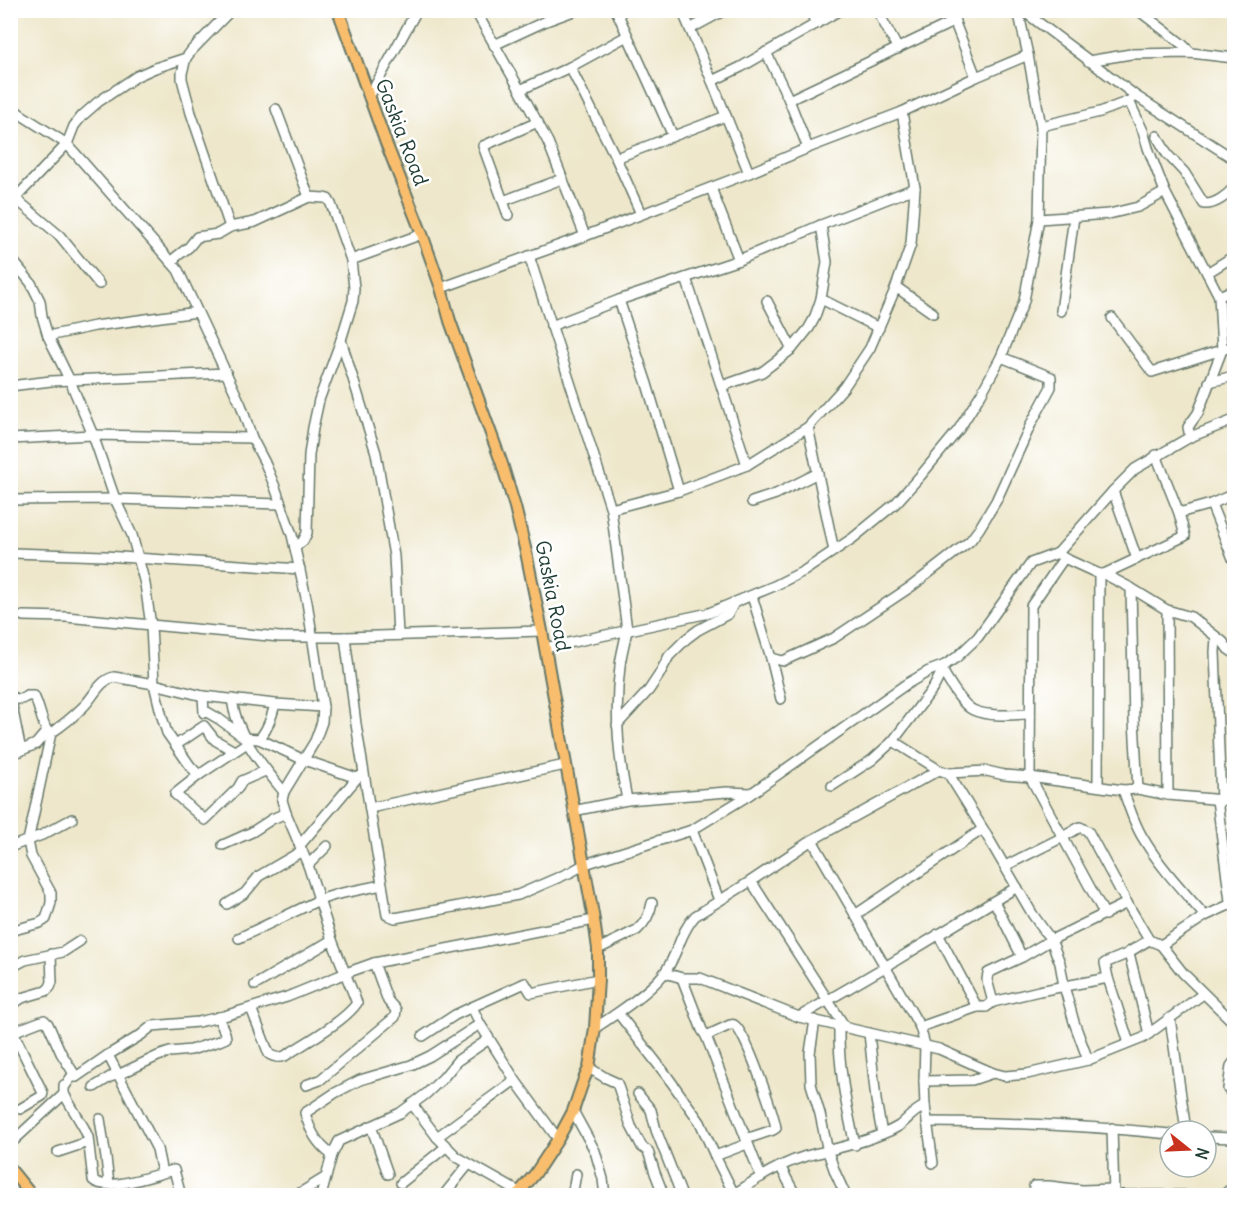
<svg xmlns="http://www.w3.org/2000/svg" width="1245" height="1206" font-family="Delius,sans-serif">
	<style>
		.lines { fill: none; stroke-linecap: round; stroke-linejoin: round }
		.minor-casing { stroke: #677869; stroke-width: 12 }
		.major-casing { stroke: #677869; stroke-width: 14 }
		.minor { stroke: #fff; stroke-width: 9 }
		.major { stroke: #f9be6d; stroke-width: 10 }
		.labels { text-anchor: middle; stroke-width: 5; stroke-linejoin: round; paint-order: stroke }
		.street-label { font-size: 20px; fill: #1f3d34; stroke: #fff }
	</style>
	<rect width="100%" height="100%" fill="#fff"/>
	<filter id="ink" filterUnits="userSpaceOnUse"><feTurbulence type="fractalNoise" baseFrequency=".0167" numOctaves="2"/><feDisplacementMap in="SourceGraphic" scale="12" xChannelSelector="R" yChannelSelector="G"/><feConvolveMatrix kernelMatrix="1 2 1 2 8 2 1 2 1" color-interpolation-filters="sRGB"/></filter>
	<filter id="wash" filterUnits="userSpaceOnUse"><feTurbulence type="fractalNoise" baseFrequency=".008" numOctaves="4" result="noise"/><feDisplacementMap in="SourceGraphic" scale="24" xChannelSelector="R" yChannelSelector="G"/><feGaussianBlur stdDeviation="1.35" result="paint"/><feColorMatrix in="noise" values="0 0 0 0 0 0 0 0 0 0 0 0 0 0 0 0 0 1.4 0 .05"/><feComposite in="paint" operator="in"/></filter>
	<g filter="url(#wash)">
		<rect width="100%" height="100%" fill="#eee7cb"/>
	</g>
	<g filter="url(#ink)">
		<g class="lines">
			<defs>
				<g id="minor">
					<polyline points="475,10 520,90 548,142 585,236"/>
					<polyline points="616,10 673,136"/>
					<polyline points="682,10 712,81 749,173"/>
					<polyline points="810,10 816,24"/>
					<polyline points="877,10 898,49"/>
					<polyline points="950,10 976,77"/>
					<polyline points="1022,10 1136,96 1234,159"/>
					<polyline points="1138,10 1182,44 1191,53"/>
					<polyline points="690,29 725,10"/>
					<polyline points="494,45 546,21 576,10"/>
					<polyline points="766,52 789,100 808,148"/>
					<polyline points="1088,61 1131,54 1191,53 1234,58"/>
					<polyline points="570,67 616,158 641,214"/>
					<polyline points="712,81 741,67 840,10"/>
					<polyline points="520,90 570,67 627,36"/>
					<polyline points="369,97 417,10"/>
					<polyline points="789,100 955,21"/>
					<polyline points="1129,101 1143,131 1148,148 1165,192 1219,296 1222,350 1198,413 1188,427 1190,437"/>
					<polyline points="10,106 20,114 67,144 178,270 241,405 252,438 265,463 275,487 292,535 307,602 323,707 322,722 315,741 284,792"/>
					<polyline points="276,109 309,197"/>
					<polyline points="1041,126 1100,112 1129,101 1133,98"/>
					<path d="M1157 136 1167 154 1184 172 1204 204C1215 205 1228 195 1234 187"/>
					<polyline points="616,158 726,116"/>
					<polyline points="711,188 739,260"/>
					<polyline points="16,199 60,236 99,284"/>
					<polyline points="503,201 562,179"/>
					<polyline points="10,204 67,144 74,126 82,116 98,102 137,76 155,68 186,58"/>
					<polyline points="508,215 483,146 538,122"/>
					<polyline points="1039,219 1109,214 1138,207 1165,192"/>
					<polyline points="230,227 191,113 182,79 182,73 186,58 192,50 231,10"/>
					<path d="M529 256 611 509 627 630C625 642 621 654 620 666 614 712 618 755 627 800L727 792 751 793"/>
					<polyline points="10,257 31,283 40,301 42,316 48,336 70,381 93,435 115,499 132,535 145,584 151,626 154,684 162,717 167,733 191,767 199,775"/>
					<polyline points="351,260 422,234"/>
					<polyline points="172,262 176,257 189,247 197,237 218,234 230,227 255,222 309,197 324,198 328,199 331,204 351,260 354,288 353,301 341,340 319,400 313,428 309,455 307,533 303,541 295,547"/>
					<polyline points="1207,273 1234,256"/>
					<polyline points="686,278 747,465"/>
					<polyline points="896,287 933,313"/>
					<polyline points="441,288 585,236 749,173 808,148 902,112 976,77 1028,55"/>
					<polyline points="1219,296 1234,290"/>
					<polyline points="821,299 879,328"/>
					<polyline points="619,300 647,384 679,491"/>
					<polyline points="767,301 792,349"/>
					<polyline points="1061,311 1074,217"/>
					<polyline points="1112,318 1152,372 1234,346"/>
					<polyline points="551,326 619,300 739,260 821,225 915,188"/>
					<polyline points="48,336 95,326 197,312"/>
					<polyline points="341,340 376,453 394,556 398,635"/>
					<polyline points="1209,382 1234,376"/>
					<polyline points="10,386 51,381 226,373"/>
					<polyline points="722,386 762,372 792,349 809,328 814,319 821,299 827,262 821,225"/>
					<polyline points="808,427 834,551"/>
					<polyline points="10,439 93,435 252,438"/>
					<polyline points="1113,491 1137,559"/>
					<polyline points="10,500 115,499 281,504"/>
					<polyline points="752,502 776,494 818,473"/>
					<polyline points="1211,504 1234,561"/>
					<polyline points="611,509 679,491 747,465 808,427 844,387 870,348 896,287 911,244 915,188 902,112"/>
					<polyline points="1179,513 1211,504 1234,494"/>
					<polyline points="12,553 105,556 300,569"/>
					<polyline points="1060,555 1064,558 1099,574 1104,574 1131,588 1167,610 1191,617 1223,642 1228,649 1234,653"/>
					<polyline points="1064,558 1031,606 1030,777 1105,915"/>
					<polyline points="1104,574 1185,536 1179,513 1156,455"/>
					<polyline points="1131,588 1134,721 1138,789"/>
					<polyline points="752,596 771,658 781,699"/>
					<polyline points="1167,610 1168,795"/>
					<polyline points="23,616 66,617 280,637 345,637 542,631"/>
					<polyline points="345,637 356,724 387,915 395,918 518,895 571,872 585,864 692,830 746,797 905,685 929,671 945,665 957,657 978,637 1031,563 1058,553 1113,491 1135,469 1190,437 1234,420"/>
					<polyline points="1216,638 1215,652 1221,801"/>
					<polyline points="545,648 709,613 774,586 804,571 853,538 896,503 922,474 959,429 981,394 1001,357 1024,301 1039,219 1041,126 1028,55 1018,10"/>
					<polyline points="771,658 783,661 834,638 912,586 970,541 979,529 996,501 1031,424 1051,387 1051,377 1001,357"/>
					<path d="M943 672C950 683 961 704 973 710 987 717 1014 715 1030 714"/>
					<polyline points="10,696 21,751"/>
					<polyline points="203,696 204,713 207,712 219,719 245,738 259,739 304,760 357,778"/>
					<path d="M12 697C17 700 22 700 27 696H34C40 708 41 720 47 731"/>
					<path d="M232 699C236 735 262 765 284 792L282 800 286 813 308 865 332 940 357 1003C345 1021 305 1043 285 1056 279 1058 275 1058 269 1054L251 1008"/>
					<polyline points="617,725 649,690 659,675 669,656 686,639 698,630 728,614 734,603"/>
					<path d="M259 739C268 730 272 716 275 704"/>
					<polyline points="893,741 939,770 948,773 987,771 1004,775 1030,777 1123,790 1138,789 1168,795 1234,801"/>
					<polyline points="247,743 199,775 175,794 205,820 238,788 242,781 265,771"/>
					<polyline points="176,745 204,726 215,740 234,751"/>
					<path d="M10 755 36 744 47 731 51 733C63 725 74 716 84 706 94 696 100 680 114 677L154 684 203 696 275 704 323 707"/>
					<polyline points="948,773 983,829 1033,915 1051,940 1060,963 1064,986 1074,1022 1088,1060"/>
					<polyline points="832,786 872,760 893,741 934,687 945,665"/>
					<polyline points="1098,786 1099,574"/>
					<path d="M1123 790C1129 806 1134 824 1143 838 1160 867 1183 891 1205 916"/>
					<polyline points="370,808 565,765"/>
					<polyline points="573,811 627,800"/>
					<polyline points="692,830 719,900"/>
					<polyline points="812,840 920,1027 925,1045 924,1081 925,1106 933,1163"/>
					<polyline points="223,845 252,832 272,819 286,813"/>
					<polyline points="300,845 357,778 362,775"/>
					<polyline points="10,847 42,835 72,819"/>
					<polyline points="308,865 327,846"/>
					<polyline points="1005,866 1063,837 1080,827 1088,831 1127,903 1149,940 1161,945 1183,973 1234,1023"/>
					<polyline points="751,881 845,1027"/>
					<polyline points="994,901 1022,957"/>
					<polyline points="227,904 245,893 259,876 302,851"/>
					<polyline points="855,915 983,829"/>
					<polyline points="10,931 40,923 46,919 51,903 51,893 31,856 28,841 51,733"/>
					<polyline points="938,934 977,1007"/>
					<polyline points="239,938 319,900 338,894 382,885"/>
					<polyline points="1161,945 1205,916 1229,905 1230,901 1217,800"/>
					<path d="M598 949 637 930C646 922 650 914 652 903"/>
					<polyline points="1129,953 1149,1034"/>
					<polyline points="10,968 25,960 63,952 80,941"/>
					<polyline points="665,973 682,978 700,978 799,1017 939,1049 993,1073 1005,1076 1027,1074 1088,1060 1143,1038 1203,994"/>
					<polyline points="682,978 702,1030 706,1036 761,1177"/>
					<polyline points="255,985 332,940"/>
					<polyline points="993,1002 987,980 988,973 1022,957 1051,940 1127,903"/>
					<polyline points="10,1006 22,998 46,991 50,987 52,982 51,954"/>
					<polyline points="472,1007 525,983 531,993 598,979"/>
					<polyline points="618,1013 667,1076 700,1122 715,1156 734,1194"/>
					<polyline points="799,1017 885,967 1017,887"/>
					<polyline points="1170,1018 1186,1131"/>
					<polyline points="815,1020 810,1053 811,1084 820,1114 828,1152 835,1172 846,1196"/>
					<path d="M839 1026C838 1066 846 1105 855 1145"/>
					<polyline points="920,1027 977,1007 986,1007 993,1002 1039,991 1108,978"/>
					<path d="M595 1028C615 1015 655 989 667 969 678 952 681 931 695 916L751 881 812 840 939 770"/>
					<polyline points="13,1032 43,1093 42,1096 20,1109"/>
					<polyline points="10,1033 44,1020 48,1024 61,1053 76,1077"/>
					<polyline points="869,1033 876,1100 882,1134"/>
					<polyline points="423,1036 455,1015 472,1007 480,1024"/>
					<path d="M706 1036 730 1025C731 1025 733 1024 734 1025 744 1027 774 1115 776 1128L773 1130 746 1139"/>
					<polyline points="1129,1043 1108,978 1105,963 1129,953 1129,952 1149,940"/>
					<polyline points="108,1055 157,1149 162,1173"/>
					<polyline points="1234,1062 1231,1066 1228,1089 1234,1096"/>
					<polyline points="589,1068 606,1078 617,1083 631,1126 642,1147 648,1151 655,1173 664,1196"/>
					<polyline points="924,1081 972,1080 993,1073"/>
					<polyline points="306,1085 320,1080 395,1017 396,1010 388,1001 374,963"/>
					<polyline points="94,1087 110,1077 118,1075 158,1056 170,1052 191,1050 219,1041 226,1038 225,1033 218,1017"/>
					<path d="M64 1094 84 1128 88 1137 93 1180C107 1193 156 1174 174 1170L181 1196"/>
					<polyline points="638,1094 651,1110 656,1130 682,1196"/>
					<polyline points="412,1104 437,1137 457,1157 519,1192"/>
					<polyline points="573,1111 595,1151 603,1179 605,1196"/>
					<polyline points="100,1119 106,1158 109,1184"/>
					<path d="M927 1122C1008 1122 1089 1126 1170 1134"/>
					<polyline points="371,1126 388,1174"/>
					<polyline points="1112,1128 1114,1195"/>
					<polyline points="437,1137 515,1080"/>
					<polyline points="1206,1137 1234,1138"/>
					<polyline points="10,1144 64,1094 64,1085 65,1086 72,1076 76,1077 108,1055 141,1035 152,1026 198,1022 224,1016 287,997 346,973 374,963 594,920"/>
					<polyline points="58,1152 88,1142"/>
					<path d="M332 1155C317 1144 310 1131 305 1113L335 1093 360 1080 411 1065 430 1056 480 1024 515 1080 558 1139"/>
					<polyline points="715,1156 747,1144"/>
					<polyline points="780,1166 796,1196"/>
					<polyline points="401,1183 447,1146"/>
					<polyline points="1034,1186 1049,1186 1082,1190 1113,1189"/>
					<polyline points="1227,1192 1234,1187"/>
					<polyline points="1113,1195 1184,1195"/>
					<polyline points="295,1196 326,1177"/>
					<polyline points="321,1196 332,1155 339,1141 400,1113 426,1094 443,1078 457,1061 489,1039"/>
					<polyline points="443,1196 468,1165"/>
					<polyline points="572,1196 576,1174"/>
					<path d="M732 1196C754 1180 779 1164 806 1156 832 1149 857 1145 882 1134 888 1132 894 1129 899 1126 908 1119 913 1111 925 1106"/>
				</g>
				<g id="major">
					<polyline points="338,10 386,143 422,234 441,288 450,321 502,464 515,507 526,552 542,631 594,920 598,949 598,979 595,1028 589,1068 584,1079 573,1111 558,1139 535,1174 516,1196"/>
					<polyline points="10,1169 32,1196"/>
				</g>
			</defs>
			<use href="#minor" class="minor-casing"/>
			<use href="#major" class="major-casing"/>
			<use href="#minor" class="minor"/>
			<use href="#major" class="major"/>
		</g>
	</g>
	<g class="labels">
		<g class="street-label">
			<text transform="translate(402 132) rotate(69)" y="7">Gaskia Road</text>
			<text transform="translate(553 596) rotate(79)" y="7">Gaskia Road</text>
		</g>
	</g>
	<rect width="1245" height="1206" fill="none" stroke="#fff" stroke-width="36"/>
	<g transform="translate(1188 1149) rotate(108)"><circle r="28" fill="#ffffff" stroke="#a5b1ae" stroke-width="1.5"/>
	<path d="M0-4.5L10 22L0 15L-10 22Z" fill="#c8321e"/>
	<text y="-9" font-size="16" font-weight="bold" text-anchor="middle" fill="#1f3d34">N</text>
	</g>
</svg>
